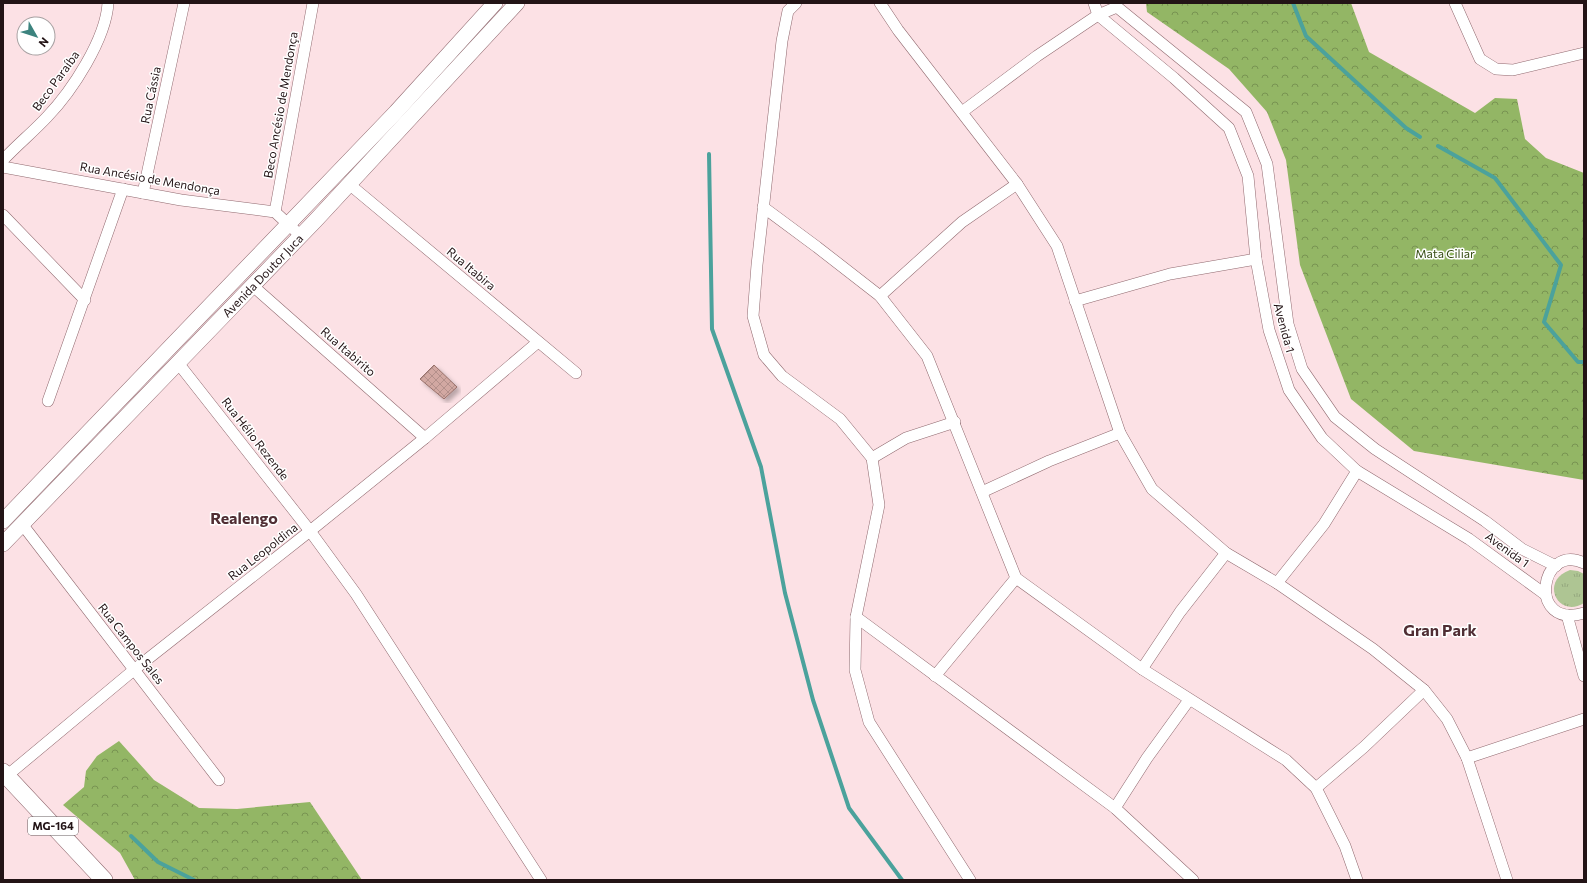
<svg xmlns="http://www.w3.org/2000/svg" width="1587" height="883" font-family="Commissioner,sans-serif">
	<style>
		.grass { fill: url(#grass-tufts) }
		.forest { fill: url(#forest-crowns) }
		.lines { fill: none; stroke-linecap: round; stroke-linejoin: round }
		.stream { stroke: #4ba29c; stroke-width: 4 }
		.building { fill: url(#building-cross-hatch); stroke: #97706a; filter: url(#shadow) }
		.street-casing { stroke: #90696f; stroke-width: 12 }
		.secondary-casing { stroke: #90696f; stroke-width: 16 }
		.primary-casing { stroke: #90696f; stroke-width: 18 }
		.street { stroke: #fff; stroke-width: 11 }
		.secondary { stroke: #fff; stroke-width: 15 }
		.primary { stroke: #fff; stroke-width: 17 }
		.labels { text-anchor: middle; stroke-width: 3; stroke-linejoin: round; paint-order: stroke }
		.shield { fill: #fff; stroke: #655a5c; stroke-width: 1 }
		.shield-label { font-size: 11px; font-weight: bold; fill: #231416 }
		.street-label { font-size: 12px; fill: #231416; stroke: #fff }
		.park-label { font-size: 12px; fill: #364d13; stroke: #fff }
		.district-label { font-size: 16px; font-weight: bold; fill: #502e34; stroke: #fff }
	</style>
	<defs>
		<pattern id="grass-tufts" width="24" height="20" patternUnits="userSpaceOnUse"><rect width="24" height="20" fill="#aec593"/><path d="M3 7l-1-3M5 7V3M7 7l1-3M15 17l-1-3M17 17v-4M19 17l1-3" fill="none" stroke="#95a87e"/></pattern>
		<pattern id="forest-crowns" width="20" height="18" patternUnits="userSpaceOnUse"><rect width="20" height="18" fill="#93b665"/><path d="M2 6a3 3 0 1 1 6 0M12 15a3 3 0 1 1 6 0" fill="none" stroke="#789352"/></pattern>
		<pattern id="building-cross-hatch" width="8" height="8" patternUnits="userSpaceOnUse"><rect width="8" height="8" fill="#d2a8a2"/><path d="M0 0l8 8M0 8l8-8" fill="none" stroke="#b4908b"/></pattern>
		<filter id="shadow"><feDropShadow dx="3.5" dy="3.5" stdDeviation="2" flood-color="#0004"/></filter>
	</defs>
	<rect width="100%" height="100%" fill="#fce1e5"/>
	<path class="grass" d="M1570 570 1578 571 1584 574V603C1558 619 1539 581 1570 570Z"/>
	<g class="forest">
		<polygon points="1146,3 1351,3 1369,52 1475,113 1495,98 1517,99 1525,139 1546,158 1584,173 1584,480 1414,451 1351,399 1300,265 1286,160 1267,112 1229,69 1147,12"/>
		<polygon points="119,741 154,780 199,808 237,809 310,802 362,880 135,880 120,853 63,805 84,787 86,771 97,756"/>
	</g>
	<g class="lines">
		<g class="stream">
			<polyline points="1293,3 1306,36 1406,128 1420,137"/>
			<polyline points="1438,146 1495,178 1561,265 1544,322 1578,362 1584,362"/>
			<polyline points="709,154 712,329 761,467 785,593 813,700 849,808 902,880"/>
			<polyline points="131,836 158,862 194,880"/>
		</g>
	</g>
	<polygon class="building" points="434,365 457,387 444,399 420,379"/>
	<g class="lines">
		<defs>
			<g id="street">
				<polyline points="796,3 788,11 782,41 757,265 753,316 764,355 782,376 840,419 872,458 879,505 856,617 855,670 869,722 970,880"/>
				<polyline points="880,3 898,30 1017,184 1057,246 1120,433 1152,489 1226,553 1277,583 1373,649 1424,690 1447,719 1467,758 1507,880"/>
				<polyline points="1094,3 1098,15 1174,78 1229,128 1248,176 1256,259 1269,330 1289,390 1322,438 1357,471 1469,539 1546,595"/>
				<polyline points="1116,3 1117,7 1246,112 1267,164 1288,324 1302,369 1335,417 1375,449 1485,521 1522,549 1556,566"/>
				<polyline points="1455,3 1480,59 1496,69 1513,70 1584,53"/>
				<polyline points="962,112 1037,56 1098,15 1117,7"/>
				<path d="M3 160C17 145 33 132 47 117 72 91 106 39 108 3"/>
				<polyline points="3,167 181,200 275,212 301,236"/>
				<polyline points="349,184 576,373"/>
				<polyline points="143,193 184,3"/>
				<polyline points="763,207 817,247 880,296 927,356 1016,578 1142,669 1286,760 1316,788 1345,846 1357,880"/>
				<polyline points="275,212 313,3"/>
				<polyline points="3,215 85,300"/>
				<polyline points="253,286 425,438"/>
				<polyline points="880,296 962,222 1017,184"/>
				<polyline points="1075,301 1170,274 1256,259"/>
				<polyline points="178,363 310,531 356,594 541,880"/>
				<polyline points="48,401 123,189"/>
				<polyline points="872,458 906,438 955,422"/>
				<polyline points="982,492 1049,461 1120,433"/>
				<polyline points="22,524 219,780"/>
				<path d="M1584 563C1539 542 1527 630 1584 613"/>
				<polyline points="1277,583 1324,524 1357,471"/>
				<polyline points="1567,615 1584,676"/>
				<polyline points="856,617 1115,808 1193,880"/>
				<polyline points="1142,669 1180,612 1226,553"/>
				<polyline points="935,676 1016,578"/>
				<polyline points="1467,758 1584,719"/>
				<polyline points="3,779 135,669 310,531 425,438 538,342"/>
				<polyline points="1316,788 1364,747 1424,690"/>
				<polyline points="1115,808 1147,758 1189,700"/>
			</g>
			<g id="secondary">
				<polyline points="3,521 396,112 495,3"/>
				<polyline points="3,544 316,220 517,3"/>
			</g>
			<polyline id="primary" points="3,772 104,880"/>
		</defs>
		<use href="#street" class="street-casing"/>
		<use href="#secondary" class="secondary-casing"/>
		<use href="#primary" class="primary-casing"/>
		<use href="#street" class="street"/>
		<use href="#secondary" class="secondary"/>
		<use href="#primary" class="primary"/>
	</g>
	<g class="labels">
		<rect class="shield" x="28" y="817" width="50" height="18" rx="3"/>
		<g class="shield-label">
			<text x="53" y="830">MG-164</text>
		</g>
		<g class="street-label">
			<text transform="translate(56 81) rotate(-54)" y="4">Beco Paraíba</text>
			<text transform="translate(151 95) rotate(-78)" y="4">Rua Cássia</text>
			<text transform="translate(281 105) rotate(-80)" y="4">Beco Ancésio de Mendonça</text>
			<text transform="translate(150 179) rotate(10)" y="4">Rua Ancésio de Mendonça</text>
			<text transform="translate(471 269) rotate(40)" y="4">Rua Itabira</text>
			<text transform="translate(263 276) rotate(-46)" y="4">Avenida Doutor Juca</text>
			<text transform="translate(1284 328) rotate(75)" y="4">Avenida 1</text>
			<text transform="translate(348 352) rotate(41)" y="4">Rua Itabirito</text>
			<text transform="translate(255 439) rotate(52)" y="4">Rua Hélio Rezende</text>
			<text transform="translate(1507 550) rotate(36)" y="4">Avenida 1</text>
			<text transform="translate(263 552) rotate(-38)" y="4">Rua Leopoldina</text>
			<text transform="translate(131 644) rotate(52)" y="4">Rua Campos Sales</text>
		</g>
		<g class="park-label">
			<text x="1445" y="258">Mata Ciliar</text>
		</g>
		<g class="district-label">
			<text x="244" y="524">Realengo</text>
			<text x="1440" y="636">Gran Park</text>
		</g>
	</g>
	<rect width="1587" height="883" fill="none" stroke="#231416" stroke-width="8"/>
	<g transform="translate(36 36) rotate(129)"><circle r="19" fill="#ffffff" stroke="#a7a1a2"/>
	<path d="M0-3L7 15L0 10L-7 15Z" fill="#3c837e"/>
	<text y="-6" font-size="11" font-weight="bold" text-anchor="middle" fill="#231416">N</text>
	</g>
</svg>
